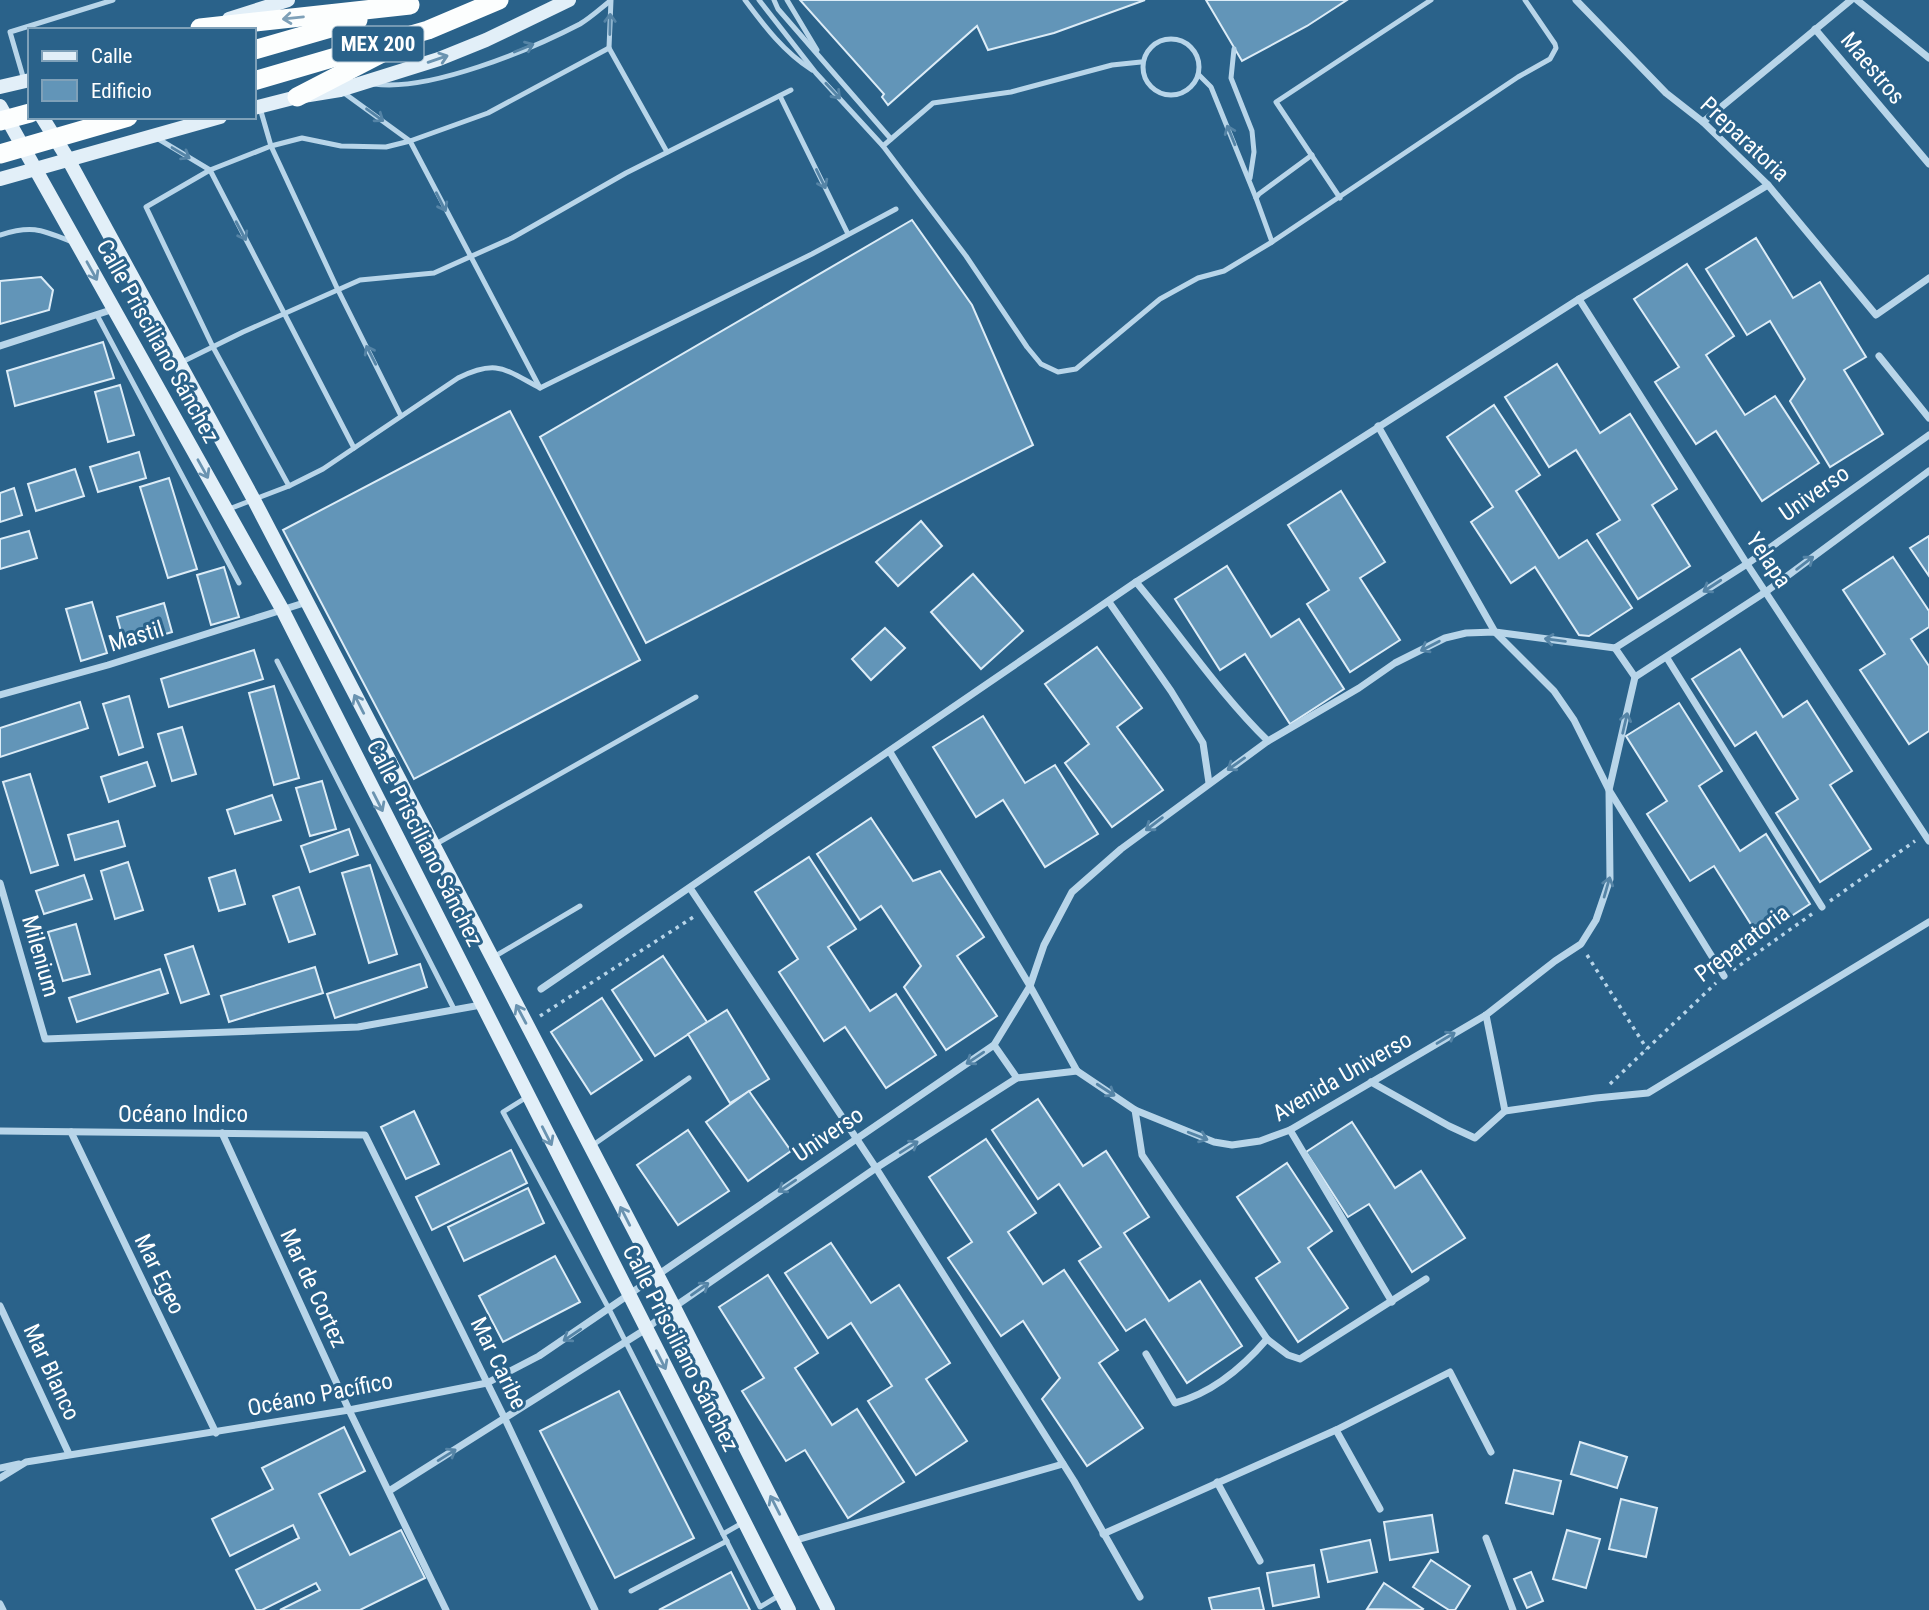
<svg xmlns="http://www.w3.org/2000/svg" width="1929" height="1610" font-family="'Roboto Condensed',sans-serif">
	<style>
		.building { fill: #6295b8; stroke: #dcecf7; stroke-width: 2 }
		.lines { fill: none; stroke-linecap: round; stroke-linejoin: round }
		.path { stroke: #b8d5e9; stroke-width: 3.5; stroke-dasharray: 3.5 5; stroke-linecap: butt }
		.service { stroke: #b8d5e9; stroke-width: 5 }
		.minor { stroke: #b8d5e9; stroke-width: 7 }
		.secondary { stroke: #e2eff8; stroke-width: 14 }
		.trunk { stroke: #fcfefe; stroke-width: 19 }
		.oneway { stroke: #7ea0b8 }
		.oneway2 { stroke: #5584a6 }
		.oneway3 { stroke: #6a93b0 }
		.labels { text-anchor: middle; stroke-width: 6; stroke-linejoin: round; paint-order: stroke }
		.shield { fill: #2a628a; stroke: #bfd0dc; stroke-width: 2 }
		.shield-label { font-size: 21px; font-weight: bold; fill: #fff }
		.street-label { font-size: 23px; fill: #fff; stroke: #2a628a }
	</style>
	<rect width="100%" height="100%" fill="#2a628a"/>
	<g class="building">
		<polygon points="800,0 1145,0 1054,33 988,50 977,26 888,105 882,97 884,94"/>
		<polygon points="1206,0 1347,0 1307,26 1242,61"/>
		<polygon points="912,220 972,305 1033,445 646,643 540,437"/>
		<polygon points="1756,238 1793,298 1820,282 1866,357 1844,370 1883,434 1830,467 1790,401 1805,379 1770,321 1747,335 1706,269"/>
		<polygon points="1687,264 1734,336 1706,355 1745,415 1775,396 1819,463 1762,501 1716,431 1696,444 1655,382 1679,367 1634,299"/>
		<polygon points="41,277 53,290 49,310 0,324 0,281"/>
		<polygon points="103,342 114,378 15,406 7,371"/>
		<polygon points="1557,364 1600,433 1630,414 1677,489 1652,505 1690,566 1638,599 1597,534 1620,520 1576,450 1549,467 1505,397"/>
		<polygon points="120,385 134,435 108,442 95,392"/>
		<polygon points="1494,405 1540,475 1516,491 1559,558 1587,540 1632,608 1589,636 1579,635 1535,567 1511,583 1471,522 1493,507 1447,437"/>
		<polygon points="510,411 640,660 414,779 283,530"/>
		<polygon points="139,452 146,478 98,492 90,467"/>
		<polygon points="75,469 84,496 36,511 28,484"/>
		<polygon points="169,478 197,569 168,578 140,487"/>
		<polygon points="14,488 22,515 0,522 0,493"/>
		<polygon points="1341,491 1385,562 1360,578 1400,640 1350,672 1307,604 1329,590 1288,525"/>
		<polygon points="921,521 942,546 898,586 876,562"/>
		<polygon points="29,531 37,558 0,569 0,539"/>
		<polygon points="1929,536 1929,576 1910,548"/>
		<polygon points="1893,557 1929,611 1929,627 1911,639 1929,666 1929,731 1909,744 1860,670 1885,654 1843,590"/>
		<polygon points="1227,566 1271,637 1299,619 1344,689 1290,724 1245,654 1220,670 1175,599"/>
		<polygon points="224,567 239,617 211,625 197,575"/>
		<polygon points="973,574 1023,631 981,669 931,612"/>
		<polygon points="92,602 107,653 81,661 66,609"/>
		<polygon points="164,603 172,632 125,646 117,617"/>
		<polygon points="885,628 905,648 871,680 852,659"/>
		<polygon points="1097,647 1142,708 1117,727 1163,790 1112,827 1065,763 1089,744 1045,684"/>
		<polygon points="1740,649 1783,717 1807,701 1852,771 1830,785 1871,849 1820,882 1776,813 1798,799 1756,732 1735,746 1692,679"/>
		<polygon points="254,650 263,679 169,707 161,679"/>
		<polygon points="274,686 299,778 274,785 249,693"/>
		<polygon points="129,696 143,747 119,755 103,704"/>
		<polygon points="80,702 88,728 0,757 0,728"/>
		<polygon points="1679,703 1722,771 1699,786 1740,851 1766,834 1810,904 1759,937 1714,866 1690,881 1647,814 1667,801 1626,736"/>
		<polygon points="983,716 1025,783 1055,765 1098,834 1045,867 1003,800 976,817 933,747"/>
		<polygon points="182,727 196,774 172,781 158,734"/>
		<polygon points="147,762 155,786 109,802 101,777"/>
		<polygon points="30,774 58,865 31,873 3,782"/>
		<polygon points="322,781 336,829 310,836 296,788"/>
		<polygon points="272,795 281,820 235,834 227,810"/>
		<polygon points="871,818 913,881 940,871 984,937 957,956 997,1016 946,1050 904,987 921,966 881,906 860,920 817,854"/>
		<polygon points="118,821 125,846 75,860 68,835"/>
		<polygon points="349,829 358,855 310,872 301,846"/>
		<polygon points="809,857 856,929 828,947 870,1011 896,994 936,1055 886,1088 845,1027 824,1041 779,972 798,959 755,892"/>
		<polygon points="128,862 143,910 115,919 101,871"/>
		<polygon points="370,865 397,954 369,963 342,873"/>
		<polygon points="235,870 245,904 219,911 209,878"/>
		<polygon points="84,875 92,899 44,914 36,891"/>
		<polygon points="299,887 315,934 289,942 273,896"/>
		<polygon points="76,924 90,974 63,981 48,932"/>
		<polygon points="193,946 209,994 181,1003 165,955"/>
		<polygon points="663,956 707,1022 655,1056 612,990"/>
		<polygon points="420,964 427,987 335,1018 327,994"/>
		<polygon points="315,967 323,993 229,1022 221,996"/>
		<polygon points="160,969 168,993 77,1022 69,998"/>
		<polygon points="602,998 642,1060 591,1094 551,1032"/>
		<polygon points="727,1010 769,1079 730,1103 688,1034"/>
		<polygon points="749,1091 791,1151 748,1181 706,1122"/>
		<polygon points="1038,1099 1083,1166 1106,1151 1149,1217 1124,1233 1169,1301 1200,1281 1242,1346 1187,1383 1145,1319 1126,1331 1079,1261 1101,1247 1059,1184 1038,1199 992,1130"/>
		<polygon points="414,1111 439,1164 406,1179 381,1127"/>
		<polygon points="1352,1122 1395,1188 1421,1171 1465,1238 1412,1272 1369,1204 1348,1217 1306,1152"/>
		<polygon points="688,1130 729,1191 678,1225 637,1165"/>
		<polygon points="986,1139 1036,1213 1008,1232 1043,1284 1064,1270 1118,1350 1099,1363 1143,1428 1087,1466 1042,1399 1060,1378 1023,1321 1001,1336 948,1258 972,1242 929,1177"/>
		<polygon points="511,1150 527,1183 432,1230 416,1197"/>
		<polygon points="1287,1163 1332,1231 1308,1248 1348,1308 1298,1342 1256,1278 1280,1262 1237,1197"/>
		<polygon points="528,1188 544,1223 464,1261 448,1227"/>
		<polygon points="831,1243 871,1303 899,1285 950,1363 926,1379 967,1441 916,1475 868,1401 892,1386 851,1323 828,1338 785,1273"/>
		<polygon points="555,1256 580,1302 503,1342 479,1296"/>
		<polygon points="768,1275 818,1353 795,1368 832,1425 857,1409 904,1482 848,1518 805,1450 786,1461 742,1391 764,1378 719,1307"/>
		<polygon points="619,1391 694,1538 615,1578 540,1431"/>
		<polygon points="344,1427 365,1471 319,1494 350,1555 401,1530 425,1578 360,1610 280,1610 320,1590 316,1583 262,1610 256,1610 236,1570 299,1538 293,1525 230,1556 212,1519 273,1489 262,1468"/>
		<polygon points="1580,1442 1627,1457 1617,1488 1571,1474"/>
		<polygon points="1514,1470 1561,1481 1553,1514 1506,1503"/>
		<polygon points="1621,1499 1657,1508 1646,1557 1609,1549"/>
		<polygon points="1432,1515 1438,1552 1390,1560 1384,1522"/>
		<polygon points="1567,1530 1600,1539 1586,1588 1553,1579"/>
		<polygon points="1370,1540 1377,1572 1328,1582 1321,1550"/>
		<polygon points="1431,1560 1470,1586 1455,1610 1449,1610 1413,1587"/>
		<polygon points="1314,1565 1319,1597 1273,1606 1267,1573"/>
		<polygon points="731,1572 750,1610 659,1610"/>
		<polygon points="1531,1572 1543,1601 1527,1608 1514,1579"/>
		<polygon points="1384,1583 1423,1609 1422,1610 1367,1609"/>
		<polygon points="1259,1588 1264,1610 1212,1610 1209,1598"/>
	</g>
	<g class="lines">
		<g class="path">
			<polyline points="1830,901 1915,841"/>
			<polyline points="1587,955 1647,1049"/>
			<polyline points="1733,970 1812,914"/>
			<polyline points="540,1016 695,916"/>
			<polyline points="1610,1084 1716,983"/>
		</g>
		<g class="service">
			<path d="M745 0C765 27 784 52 812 70"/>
			<polyline points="759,0 816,73 883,146"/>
			<polyline points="774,0 778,9 891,139"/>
			<polyline points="787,0 817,50"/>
			<circle cx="1171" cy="67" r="28"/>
			<polyline points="609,48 611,0"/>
			<polyline points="1234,49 1231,78 1252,131 1254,152 1250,178"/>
			<polyline points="1141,62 1112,65 1011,92 933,103 883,146 966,256 1027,347 1041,364 1058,372 1076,369 1160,299 1198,278 1224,271 1272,242 1518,77 1550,59 1556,48 1555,44 1525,0"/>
			<polyline points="1199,75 1211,87 1256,198"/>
			<polyline points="24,80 10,32 113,0"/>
			<path d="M374 84C429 92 530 50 580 24 590 18 600 9 610 1"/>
			<polyline points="344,93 410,141 540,388"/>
			<polyline points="780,96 848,234"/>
			<polyline points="260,108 271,146 338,290 401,416"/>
			<polyline points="155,137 210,170 354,448"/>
			<polyline points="1340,198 1276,102 1431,0"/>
			<path d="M0 235C31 225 40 229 70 241"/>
			<polyline points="1272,242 1256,198 1259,194 1312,155"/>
			<polyline points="97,315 239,583"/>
			<polyline points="182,362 243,332 360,280 434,273 512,238 626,173 791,90"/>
			<polyline points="289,486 213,347 146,207 210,170 271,146 302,138 341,146 386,147 410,141 488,113 609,48 667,152"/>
			<path d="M229 509 289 486 323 469 458 378C497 359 504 369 540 388L812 254 896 209"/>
			<polyline points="277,661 454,1009"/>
			<polyline points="436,844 696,697"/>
			<polyline points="492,958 580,906"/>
			<polyline points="527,1097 503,1112 609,1309 760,1607 780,1595"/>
			<polyline points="593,1145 689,1078"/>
			<polyline points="723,1534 744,1522"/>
			<polyline points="631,1591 727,1541"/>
		</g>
		<g class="minor">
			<polyline points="1576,0 1666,93 1703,122 1768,185 1876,315 1929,278"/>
			<polyline points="1857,0 1929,58"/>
			<polyline points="1815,29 1929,164"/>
			<polyline points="1703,122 1851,0"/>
			<polyline points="1579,299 1747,564 1929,841"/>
			<polyline points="0,346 114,309"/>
			<polyline points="1879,356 1929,418"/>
			<polyline points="1378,426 1495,632 1554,691 1574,720 1609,790 1724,976"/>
			<path d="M1136 582C1181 635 1218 692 1268 741"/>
			<polyline points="1109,602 1171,691 1203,743 1209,783"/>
			<polyline points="1615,648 1635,677"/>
			<polyline points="1667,658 1822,907"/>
			<polyline points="0,695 108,665 307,602"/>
			<polyline points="890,752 1030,986 1077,1071 1135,1110 1214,1142 1232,1145 1260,1141 1290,1130 1486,1015 1555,961 1581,944 1596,920 1610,879 1609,790 1635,677 1767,591 1929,471"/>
			<polyline points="0,883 45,1039 358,1027 481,1005"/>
			<polyline points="690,888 876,1168 1074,1481 1140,1597"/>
			<polyline points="541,989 1136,582 1579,299 1768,185"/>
			<polyline points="1486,1015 1505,1111 1596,1098 1648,1093 1929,922"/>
			<polyline points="994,1045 1017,1078"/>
			<polyline points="1371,1082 1449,1126 1475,1138 1505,1111"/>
			<polyline points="1135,1110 1142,1155 1267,1339 1288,1355 1300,1359 1426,1279"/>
			<polyline points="1290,1130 1392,1302"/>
			<polyline points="0,1131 365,1135 505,1419 595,1610"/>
			<polyline points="71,1132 216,1433"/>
			<polyline points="222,1133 349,1410 446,1610"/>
			<polyline points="0,1306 69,1454"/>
			<path d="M1146 1354 1175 1403C1212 1393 1243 1367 1267 1339"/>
			<polyline points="1336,1430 1380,1509"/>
			<polyline points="0,1468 19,1464"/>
			<polyline points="0,1478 26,1462 349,1410 487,1383 539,1356 994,1045 1030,986 1044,945 1072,892 1121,849 1268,741 1359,688 1395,663 1445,638 1466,633 1495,632 1615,648 1747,564 1929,435"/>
			<polyline points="1217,1482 1260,1561"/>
			<polyline points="389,1491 646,1329 674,1307 876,1168 1017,1078 1077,1071"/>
			<polyline points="1103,1534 1336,1430 1450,1372 1491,1452"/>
			<polyline points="1486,1538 1513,1610"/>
			<polyline points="793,1541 1063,1464"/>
			<polyline points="0,1604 3,1610"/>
		</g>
		<g class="secondary">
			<polyline points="229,19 288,0"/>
			<polyline points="0,87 30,80"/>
			<polyline points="0,106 282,609 789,1610"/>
			<polyline points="254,108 297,97 340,90 439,59 486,40 569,0"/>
			<polyline points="42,117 68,159 254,500 674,1307 828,1610"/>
			<polyline points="0,179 220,117"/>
		</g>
		<g class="trunk">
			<polyline points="200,28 410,5"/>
			<polyline points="254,50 358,20"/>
			<polyline points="254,81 428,30 499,0"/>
			<polyline points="297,97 386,51"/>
			<polyline points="0,121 30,113"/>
			<polyline points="0,154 128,117"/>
		</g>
	</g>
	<defs><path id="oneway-shaft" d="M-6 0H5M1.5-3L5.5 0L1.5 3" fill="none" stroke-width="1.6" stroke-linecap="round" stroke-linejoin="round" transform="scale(1.75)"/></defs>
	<use class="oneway" href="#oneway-shaft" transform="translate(293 18) rotate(174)"/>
	<g class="oneway2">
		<use href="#oneway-shaft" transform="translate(610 24) rotate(-89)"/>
		<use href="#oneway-shaft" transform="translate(524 48) rotate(-22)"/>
		<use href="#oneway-shaft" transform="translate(833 91) rotate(47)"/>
		<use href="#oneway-shaft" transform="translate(375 115) rotate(36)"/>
		<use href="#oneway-shaft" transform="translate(1231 135) rotate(-112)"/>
		<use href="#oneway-shaft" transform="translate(181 153) rotate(31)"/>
		<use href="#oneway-shaft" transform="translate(821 179) rotate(64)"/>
		<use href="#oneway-shaft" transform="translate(441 202) rotate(63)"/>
		<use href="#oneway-shaft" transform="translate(241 231) rotate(62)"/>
		<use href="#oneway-shaft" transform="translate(371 355) rotate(-117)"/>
		<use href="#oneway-shaft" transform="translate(1805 563) rotate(-37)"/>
		<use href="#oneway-shaft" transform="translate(1712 586) rotate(147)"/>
		<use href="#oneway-shaft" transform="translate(1555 640) rotate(-173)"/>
		<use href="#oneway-shaft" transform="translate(1430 646) rotate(153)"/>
		<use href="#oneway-shaft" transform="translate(1625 723) rotate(-77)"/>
		<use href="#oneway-shaft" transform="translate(1236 764) rotate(145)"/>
		<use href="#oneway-shaft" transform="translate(1154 824) rotate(143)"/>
		<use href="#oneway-shaft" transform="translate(1607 887) rotate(-74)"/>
		<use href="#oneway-shaft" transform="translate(1446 1038) rotate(-31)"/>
		<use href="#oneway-shaft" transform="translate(975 1058) rotate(146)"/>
		<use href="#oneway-shaft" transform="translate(1106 1090) rotate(33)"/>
		<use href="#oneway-shaft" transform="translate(1198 1136) rotate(21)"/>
		<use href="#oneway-shaft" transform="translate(909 1147) rotate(-32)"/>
		<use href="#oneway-shaft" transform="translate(787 1186) rotate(146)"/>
		<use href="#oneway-shaft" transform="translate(700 1289) rotate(-35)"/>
		<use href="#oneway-shaft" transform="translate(572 1335) rotate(146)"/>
		<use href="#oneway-shaft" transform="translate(447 1455) rotate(-32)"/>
	</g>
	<g class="oneway3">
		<use href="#oneway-shaft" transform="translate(438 59) rotate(-19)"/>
		<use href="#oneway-shaft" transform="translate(92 271) rotate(61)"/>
		<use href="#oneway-shaft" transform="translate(203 469) rotate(61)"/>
		<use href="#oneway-shaft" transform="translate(359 704) rotate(-117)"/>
		<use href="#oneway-shaft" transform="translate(378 802) rotate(63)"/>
		<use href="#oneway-shaft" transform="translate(521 1014) rotate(-118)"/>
		<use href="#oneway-shaft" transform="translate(547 1136) rotate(63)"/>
		<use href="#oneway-shaft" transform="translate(625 1216) rotate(-117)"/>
		<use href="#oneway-shaft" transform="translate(661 1360) rotate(63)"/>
		<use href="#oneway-shaft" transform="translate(775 1505) rotate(-117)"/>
	</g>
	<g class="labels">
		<rect class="shield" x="332.5" y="26.5" width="91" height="35" rx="5"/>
		<g class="shield-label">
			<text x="378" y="51">MEX 200</text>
		</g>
		<g class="street-label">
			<text transform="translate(1873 68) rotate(50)" y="8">Maestros</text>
			<text transform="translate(1745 139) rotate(43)" y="8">Preparatoria</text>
			<text transform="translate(158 341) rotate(61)" y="8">Calle Prisciliano Sánchez</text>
			<text transform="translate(1814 493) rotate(-35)" y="8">Universo</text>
			<text transform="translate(1769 560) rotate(56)" y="8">Yelapa</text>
			<text transform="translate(136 636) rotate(-17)" y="8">Mastil</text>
			<text transform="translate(425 843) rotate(63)" y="8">Calle Prisciliano Sánchez</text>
			<text transform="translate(1742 943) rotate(-37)" y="8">Preparatoria</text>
			<text transform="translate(41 956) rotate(74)" y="8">Milenium</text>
			<text transform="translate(1342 1076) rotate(-30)" y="8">Avenida Universo</text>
			<text x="183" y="1122">Océano Indico</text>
			<text transform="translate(828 1134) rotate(-34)" y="8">Universo</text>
			<text transform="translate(160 1274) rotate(64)" y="8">Mar Egeo</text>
			<text transform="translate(314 1288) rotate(65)" y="8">Mar de Cortez</text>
			<text transform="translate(681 1348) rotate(63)" y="8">Calle Prisciliano Sánchez</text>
			<text transform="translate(499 1363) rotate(64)" y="8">Mar Caribe</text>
			<text transform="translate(52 1372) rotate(65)" y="8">Mar Blanco</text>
			<text transform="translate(320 1394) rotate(-11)" y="8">Océano Pacífico</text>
		</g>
	</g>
	<rect x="28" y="28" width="228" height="91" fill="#2a628a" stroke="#7fa1b9" stroke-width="2"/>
	<rect x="42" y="51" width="35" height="10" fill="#e2eff8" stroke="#7fa1b9" stroke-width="2"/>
	<text x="91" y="63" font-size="21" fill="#ffffff">Calle</text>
	<rect x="42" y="80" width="35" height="21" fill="#6295b8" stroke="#7fa1b9" stroke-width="2"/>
	<text x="91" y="98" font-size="21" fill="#ffffff">Edificio</text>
</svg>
